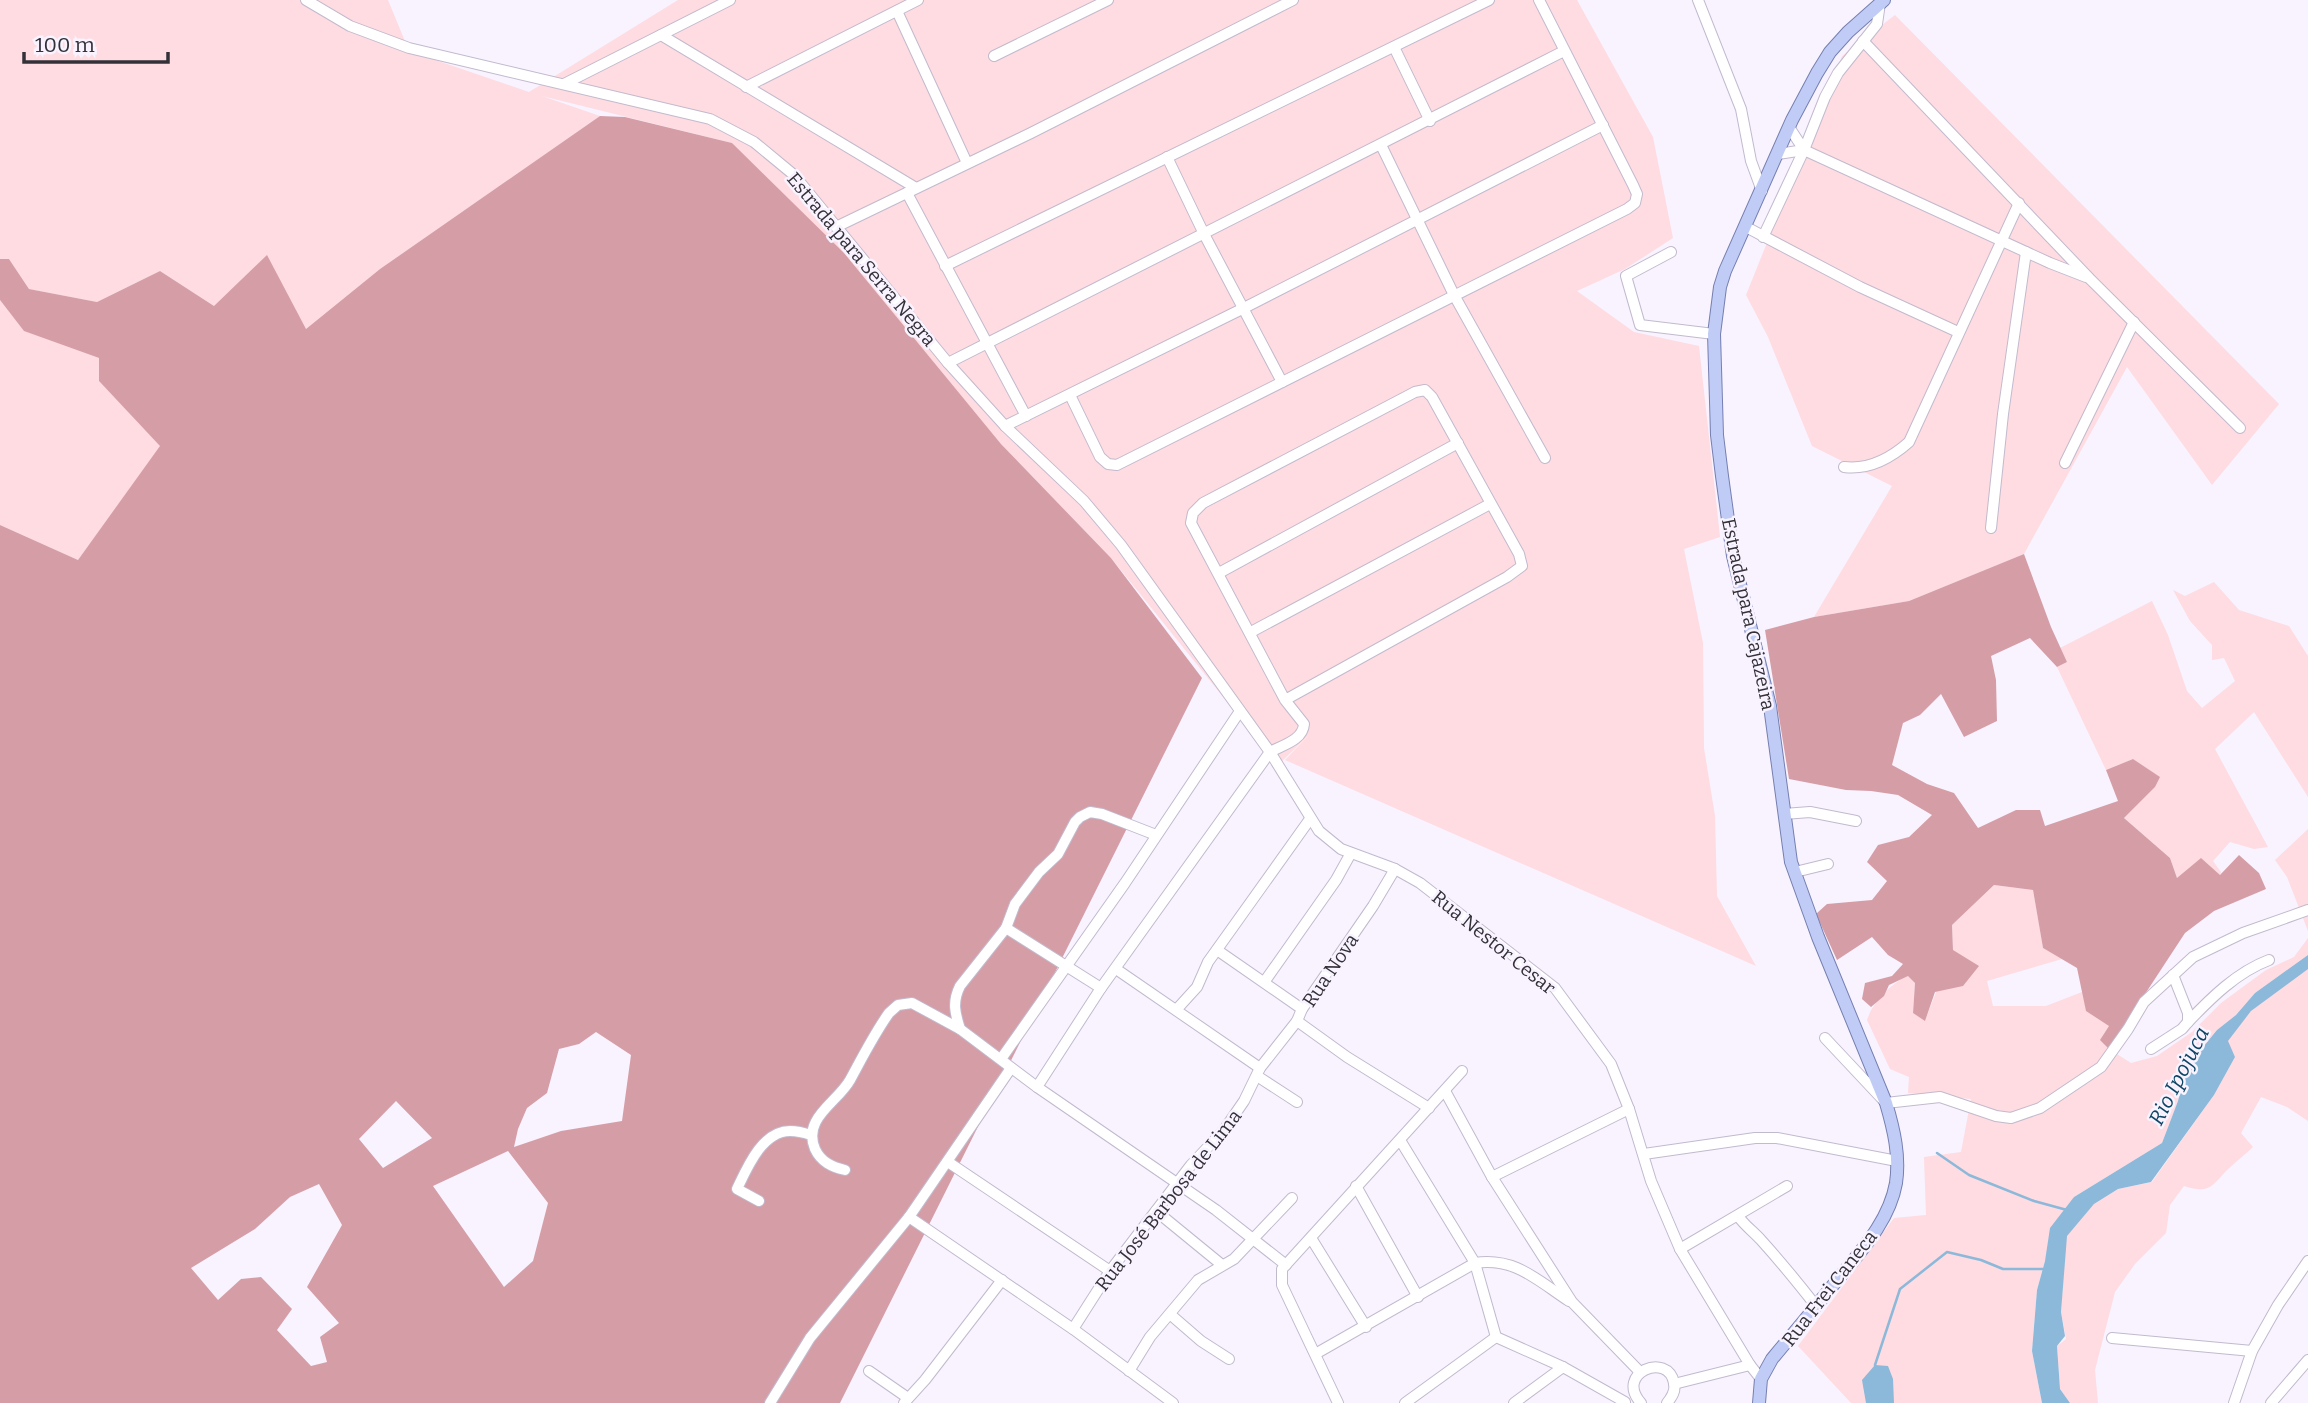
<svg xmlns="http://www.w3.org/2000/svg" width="2308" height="1403" font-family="Bitter,serif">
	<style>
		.green { fill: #fedce1 }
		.forest { fill: #d59ea7; fill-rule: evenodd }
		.water { fill: #8cb8d9 }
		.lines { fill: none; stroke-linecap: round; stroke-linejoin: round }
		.stream { stroke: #8cb8d9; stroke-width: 2.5 }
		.minor-casing { stroke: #c2bacd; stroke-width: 12 }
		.major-casing { stroke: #757fb0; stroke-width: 14 }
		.minor { stroke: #fff; stroke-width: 10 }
		.major { stroke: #c1ccf6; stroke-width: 12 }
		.labels { text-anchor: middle; stroke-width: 5; stroke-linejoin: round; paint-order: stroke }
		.street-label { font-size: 19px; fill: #333038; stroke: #f8f3ff }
		.water-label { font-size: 21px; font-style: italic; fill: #0e4464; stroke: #f8f3ff }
	</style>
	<rect width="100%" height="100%" fill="#f8f3ff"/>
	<g class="green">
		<polygon points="0,0 388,0 409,51 529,92 678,0 1577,0 1653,137 1673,238 1625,269 1577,291 1634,332 1699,346 1720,537 1684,549 1703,643 1704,748 1715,816 1717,896 1756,966 1285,760 1311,733 1278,765 1111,558 1001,444 732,143 542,96 600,116 380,269 306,329 214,306 160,271 97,302 29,289 9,259 0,259"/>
		<polygon points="1895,15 2279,404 2212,485 2127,367 2024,554 1909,601 1814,617 1892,486 1812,446 1768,337 1746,295 1842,56"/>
		<polygon points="0,300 25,331 99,358 99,381 161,446 78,560 0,525"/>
		<polygon points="2214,582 2239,610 2289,626 2308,656 2308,797 2254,712 2215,749 2268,847 2254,849 2230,842 2213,861 2221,872 2220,876 2177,878 2170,858 2124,818 2155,787 2133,759 2106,770 2057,667 2067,662 2060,648 2152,601 2168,635 2187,691 2202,708 2235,681 2224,658 2212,660 2212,645 2190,621 2173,590 2185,596"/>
		<polygon points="2308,829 2308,931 2287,877 2275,860"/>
		<path d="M1994 885 2033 890 2043 948 2062 959 1987 981 1993 1006H2046L2082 992 2109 1026V1049L2131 1063 2157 1056 2192 1032 2221 1003 2266 970 2294 957 2308 938V955L2255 993 2236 1015 2217 1030 2186 1068 2178 1101 2162 1143 2074 1197 2045 1261 2037 1290 2032 1351 2042 1403H1851L1798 1346 1894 1218 1926 1215 1924 1157 1961 1152 1971 1099 1908 1093 1909 1077 1890 1069 1867 1020C1873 1001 1890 985 1908 975L1915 983 1913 1013 1925 1020 1953 950 1952 925Z"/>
		<path d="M2308 968V1121L2287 1107 2261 1097 2241 1133 2253 1147C2245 1155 2235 1162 2227 1170 2211 1187 2209 1194 2184 1186L2170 1205 2166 1233 2135 1264 2115 1292 2095 1370 2098 1403H2070L2060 1389 2057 1346 2066 1339 2061 1312 2066 1236 2094 1204 2118 1189 2152 1182 2214 1095 2235 1057 2227 1041 2251 1011Z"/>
	</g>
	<g class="forest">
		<path d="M600 116 625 117 732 143 844 253 1001 444 1111 558 1202 678 840 1403H0V525L78 560 160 446 99 381V358L24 331 0 300V259H9L29 289 97 302 160 271 214 306 267 255 306 329 380 269ZM596 1032 631 1055 622 1121 561 1131 514 1147 518 1129 527 1108 547 1093 559 1049 579 1044ZM396 1101 432 1138 383 1168 359 1139ZM508 1151 548 1203 533 1261 504 1287 433 1186ZM319 1184 342 1225 307 1287 339 1323 320 1337 327 1362 311 1366 277 1330 292 1309 261 1277 241 1279 218 1300 191 1268 255 1229 290 1197Z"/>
		<polygon points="2024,554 2051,627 2067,662 2057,667 2030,638 1991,656 1996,680 1997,721 1964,737 1941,694 1920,715 1903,723 1892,765 1927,784 1954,793 1978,828 2016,810 2040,810 2045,826 2118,801 2106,770 2133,759 2160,777 2155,787 2124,818 2170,858 2177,878 2201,858 2220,875 2239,855 2259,873 2266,889 2214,911 2185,933 2109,1049 2100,1040 2109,1026 2086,1011 2077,968 2043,948 2033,890 1994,885 1952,925 1953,950 1979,966 1963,986 1935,992 1925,1021 1913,1013 1915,983 1908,976 1889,985 1884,996 1871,1007 1862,999 1865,983 1892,976 1903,964 1888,955 1872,937 1837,960 1816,914 1827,904 1872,900 1887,881 1867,862 1878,845 1909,837 1932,815 1898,795 1871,791 1846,790 1789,779 1765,630 1814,617 1909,601"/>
	</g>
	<g class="water">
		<polygon points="2308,955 2308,969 2251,1011 2228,1041 2235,1057 2214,1095 2151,1182 2118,1189 2094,1204 2067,1236 2061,1312 2065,1336 2057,1346 2060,1389 2070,1403 2042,1403 2032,1351 2037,1290 2045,1261 2050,1228 2074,1197 2162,1143 2178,1101 2186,1068 2217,1030 2236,1015 2255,993"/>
		<polygon points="1875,1365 1888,1366 1893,1379 1894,1403 1866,1403 1862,1380"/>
	</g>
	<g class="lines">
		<g class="stream">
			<polyline points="1937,1153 1969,1175 2034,1201 2067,1210"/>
			<polyline points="1875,1365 1900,1289 1947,1252 1981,1260 2003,1269 2046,1269"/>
		</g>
		<defs>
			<g id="minor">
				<polyline points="306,0 350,26 409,48 710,119 754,142 794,175 948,363 1005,426 1084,501 1121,545 1270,752 1319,831 1341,849 1395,869 1420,883 1555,988 1611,1064 1629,1109 1651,1181 1680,1249 1750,1365 1761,1379"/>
				<polyline points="1698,0 1741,109 1751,161 1762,191"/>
				<polyline points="897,11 967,163"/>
				<polyline points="661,35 916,188"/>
				<polyline points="1863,41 2090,279 2240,428"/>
				<polyline points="1394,47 1430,121"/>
				<polyline points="994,56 1108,0"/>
				<polyline points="564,84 730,0"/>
				<polyline points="746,87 918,0"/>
				<polyline points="1789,127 1804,150"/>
				<polyline points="1381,145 1454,295 1545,458"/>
				<polyline points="1778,154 1804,150 2050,263 2086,277"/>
				<polyline points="1167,157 1204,234 1282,382"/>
				<polyline points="907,193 1026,416"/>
				<polyline points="836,227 1031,133 1293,0"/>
				<polyline points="1746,227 1860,287 1958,332"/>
				<polyline points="1763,237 1804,150 1825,97 1838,73 1877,24 1880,3"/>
				<polyline points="1671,252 1626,276 1640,325 1714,334"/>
				<polyline points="945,266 1489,0"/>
				<polyline points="948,363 1564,51"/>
				<polyline points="1070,395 1100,457 1108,464 1117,465 1627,209 1635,203 1637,194 1633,185 1539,0"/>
				<polyline points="1005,426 1242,309 1603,125"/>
				<polyline points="2065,463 2134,322"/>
				<path d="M1844 467C1868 470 1891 458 1909 442L2019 203"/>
				<polyline points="1991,528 2003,414 2026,252"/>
				<polyline points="1219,573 1458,443"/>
				<polyline points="1251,632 1490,504"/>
				<polyline points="1784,814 1810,812 1856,821"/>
				<polyline points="1795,872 1828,864"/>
				<polyline points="1006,928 1101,988"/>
				<polyline points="1217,950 1302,1009"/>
				<polyline points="1116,969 1260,1068"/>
				<polyline points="1265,981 1336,880 1351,853"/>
				<polyline points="1177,1009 1197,987 1208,962 1310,819"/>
				<polyline points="1297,1021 1347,1057 1429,1108"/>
				<path d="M2188 1022C2211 998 2237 972 2269 960"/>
				<path d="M960 1029C955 1013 952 1002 960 986L1006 928 1015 904 1039 872 1058 854 1075 822 1080 817 1090 812 1102 814 1156 835"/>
				<polyline points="1825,1038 1886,1103 1940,1097 1996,1116 2011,1118 2040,1108 2101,1067 2128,1029 2144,1002 2193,957 2243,933 2308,910"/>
				<polyline points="2151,1049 2182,1029 2188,1022 2188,1013 2173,975"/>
				<polyline points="1001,1059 1125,883 1240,711"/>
				<polyline points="1257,1076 1297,1102"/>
				<path d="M1037 1087 1101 988 1270 752C1283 745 1303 740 1304 724L1285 700 1191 523 1193 513 1203 503 1415 392 1425 390 1432 397 1519 554 1522 566 1507 577 1285 700"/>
				<polyline points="1445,1091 1492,1177 1572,1302 1640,1372"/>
				<polyline points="1400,1140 1475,1263 1496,1337 1563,1367 1625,1402"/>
				<polyline points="1644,1154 1755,1138 1777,1138 1897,1161"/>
				<polyline points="948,1162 1110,1271"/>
				<path d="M845 1170C832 1167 821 1162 815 1149 802 1118 837 1103 850 1080 862 1058 874 1034 889 1013L898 1005 912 1003 960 1029 1037 1087 1216 1210 1286 1265"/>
				<polyline points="1492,1177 1629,1109"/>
				<polyline points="1356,1186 1418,1297"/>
				<path d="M759 1201 737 1189C747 1168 762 1131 790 1131 797 1131 805 1133 811 1135"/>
				<polyline points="1156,1211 1222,1265"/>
				<path d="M1738 1216C1745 1226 1753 1231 1761 1240 1780 1261 1798 1283 1816 1306"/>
				<polyline points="909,1217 1073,1329 1173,1403"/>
				<polyline points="1311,1238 1366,1327"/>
				<polyline points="1680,1249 1787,1186"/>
				<polyline points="1171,1315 1201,1341 1229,1359"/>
				<polyline points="1073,1329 1110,1271 1191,1165 1224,1130 1244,1101 1260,1068 1297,1021 1302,1009 1373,906 1395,869"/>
				<polyline points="2112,1338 2252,1351"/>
				<path d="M1317 1353 1475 1263C1515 1257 1537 1280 1569 1301"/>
				<polyline points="869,1371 908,1398"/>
				<polyline points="1129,1371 1150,1337 1198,1280 1234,1259 1292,1198"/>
				<polyline points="1674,1384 1750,1365"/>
				<polyline points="770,1403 810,1338 909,1217 1011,1068"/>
				<polyline points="904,1403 925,1380 1002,1280"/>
				<polyline points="1338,1403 1282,1285 1282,1269 1462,1071"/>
				<polyline points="1405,1403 1496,1337"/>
				<polyline points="1514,1403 1563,1367"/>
				<path d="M1641 1403C1614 1373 1668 1351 1674 1383 1676 1391 1672 1397 1667 1403"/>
				<polyline points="2234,1403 2252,1351 2278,1305 2308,1261"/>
				<polyline points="2271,1403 2308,1360"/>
			</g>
			<path id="major" d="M1759 1403 1761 1379 1772 1359C1793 1334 1814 1309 1834 1284 1858 1254 1889 1223 1896 1183 1900 1156 1894 1130 1886 1103L1818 937 1791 862 1770 706 1733 556 1722 476 1717 435 1714 334 1720 287 1725 271 1792 120 1817 73 1830 52 1848 32 1884 0"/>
		</defs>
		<use href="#minor" class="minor-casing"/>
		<use href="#major" class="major-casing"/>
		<use href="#minor" class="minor"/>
		<use href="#major" class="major"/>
	</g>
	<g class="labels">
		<g class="street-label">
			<text transform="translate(862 259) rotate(50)" y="7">Estrada para Serra Negra</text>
			<text transform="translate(1749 614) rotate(78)" y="7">Estrada para Cajazeira</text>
			<text transform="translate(1494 942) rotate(39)" y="7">Rua Nestor Cesar</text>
			<text transform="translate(1330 970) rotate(-56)" y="7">Rua Nova</text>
			<text transform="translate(1168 1200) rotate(-52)" y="7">Rua José Barbosa de Lima</text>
			<text transform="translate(1829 1288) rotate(-52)" y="7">Rua Frei Caneca</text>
		</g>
		<g class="water-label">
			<text transform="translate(2179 1076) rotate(-63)" y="7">Rio Ipojuca</text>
		</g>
	</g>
	<path d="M24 52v10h144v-10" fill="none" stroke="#333038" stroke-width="3.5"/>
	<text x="35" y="52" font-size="21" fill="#333038" stroke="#f8f3ff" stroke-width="5" paint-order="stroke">100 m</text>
</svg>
